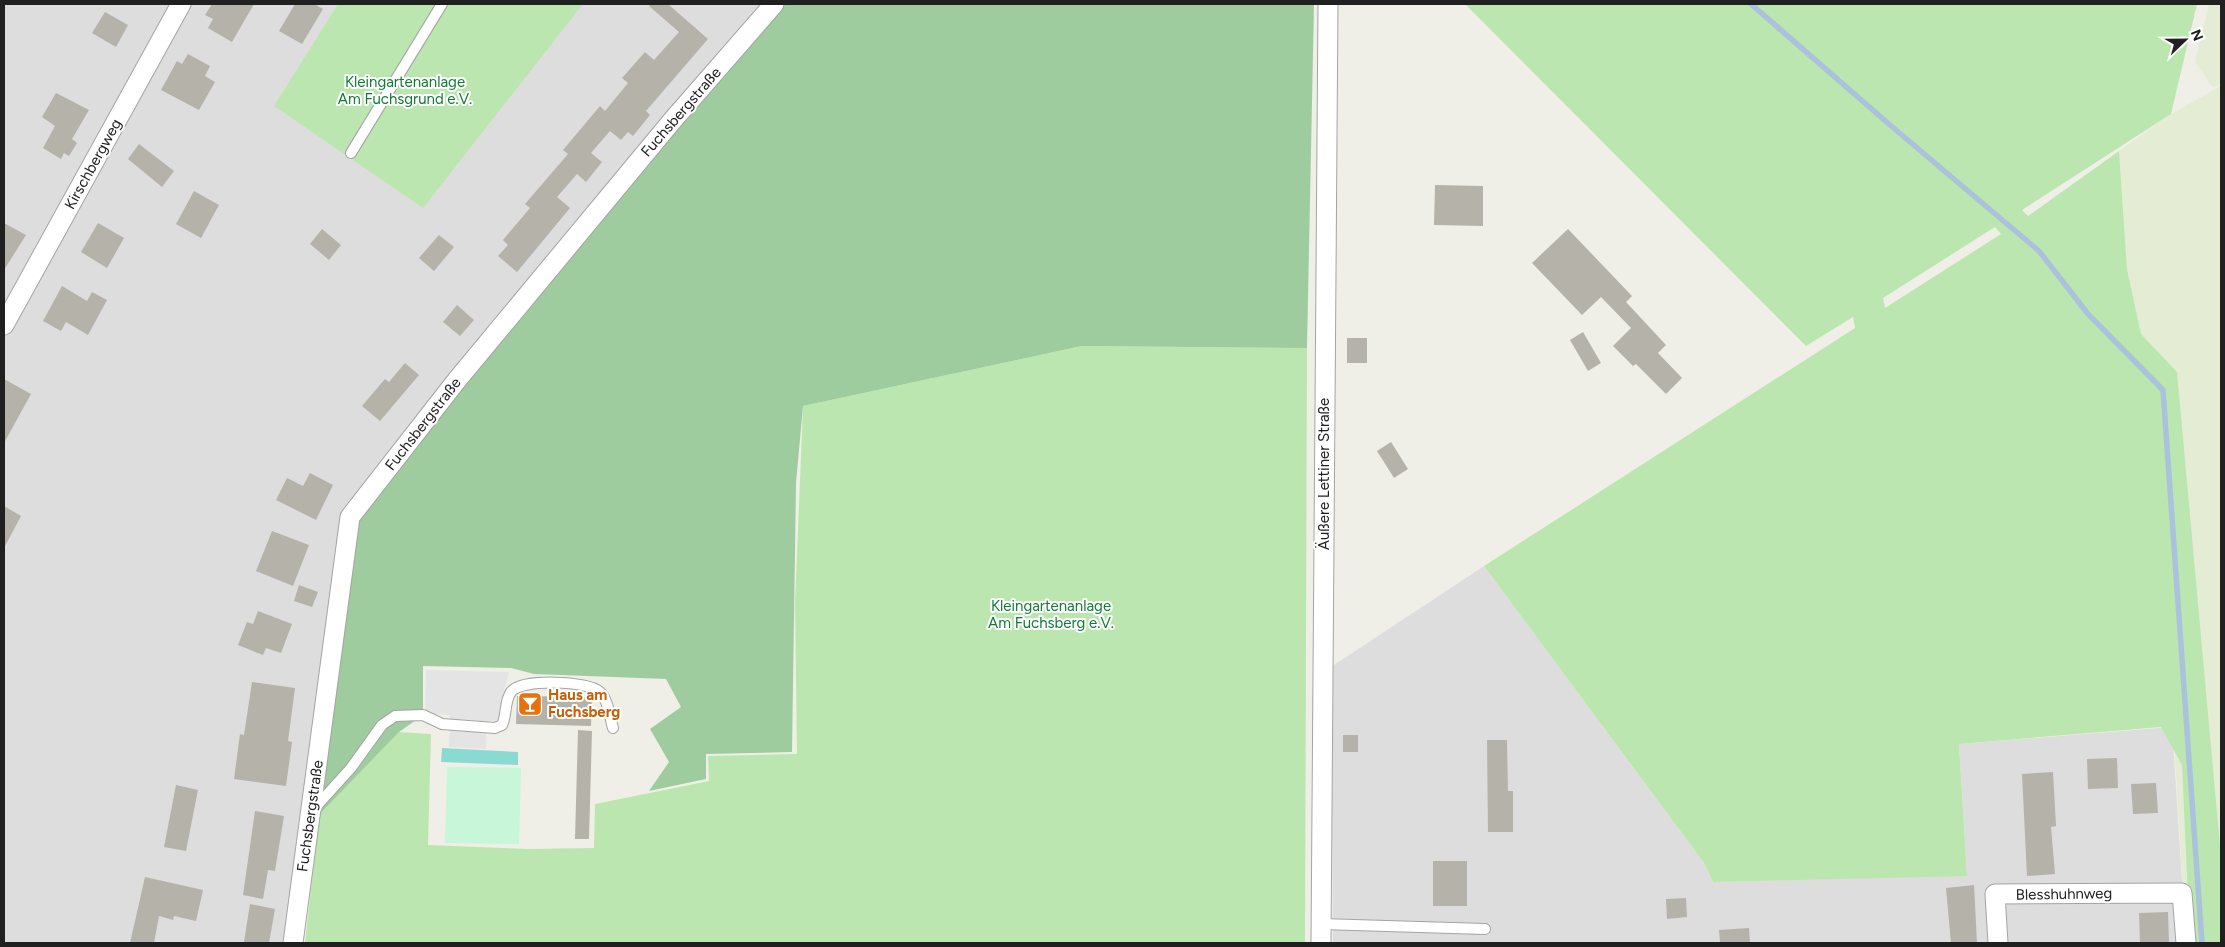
<svg xmlns="http://www.w3.org/2000/svg" width="2225" height="947" font-family="Figtree,sans-serif">
	<style>
		.residential { fill: #dedddd }
		.farmland { fill: #e4edd3 }
		.grass { fill: #bce6b0; fill-rule: evenodd }
		.forest { fill: #9fcc9e }
		.park { fill: #c7f6d8 }
		.pitch { fill: #8adad1 }
		.parking { fill: #e4e4e4 }
		.lines { fill: none; stroke-linecap: round; stroke-linejoin: round }
		.stream { stroke: #aac2db; stroke-width: 5.5 }
		.building { fill: #b5b2a9 }
		.service-casing { stroke: #a4a4a4; stroke-width: 12 }
		.minor-casing { stroke: #a4a4a4; stroke-width: 21 }
		.service { stroke: #fff; stroke-width: 10 }
		.minor { stroke: #fff; stroke-width: 19 }
		.labels { text-anchor: middle; stroke-width: 4; stroke-linejoin: round; paint-order: stroke }
		.park-label { font-size: 15px; fill: #127937; stroke: #fff }
		.street-label { font-size: 15px; fill: #202020; stroke: #fff }
		.food-label { font-size: 15px; font-weight: bold; fill: #c56008; stroke: #fff; text-anchor: start }
	</style>
	<rect width="100%" height="100%" fill="#f0efe7"/>
	<g class="residential">
		<polygon points="4,4 774,4 350,517 293,943 4,943"/>
		<polygon points="1484,566 1704,863 1713,882 1967,875 1959,744 2172,727 2186,943 1333,943 1331,667"/>
	</g>
	<g class="farmland">
		<polygon points="2209,4 2221,4 2221,83 2213,88 2195,62"/>
		<polygon points="2221,86 2221,943 2186,943 2153,390 2127,269 2119,151 2171,114"/>
	</g>
	<g class="grass">
		<polygon points="338,4 583,4 423,208 274,106"/>
		<path d="M1465 4H2197L2171 114 2022 210 2028 216 2119 151 2127 269 2141 334 2177 372 2221 857V943H2190L2182 765 2161 727 1959 744 1967 876 1713 882 1704 863 1484 566 1855 328 1853 317 1806 346ZM1995 227 2001 234 1885 308 1883 298Z"/>
		<polygon points="1082,346 1307,348 1305,943 305,943 319,815 399,732 431,734 428,845 528,849 594,848 595,804 709,781 708,756 797,754 795,604 803,406"/>
	</g>
	<polygon class="forest" points="774,4 1314,4 1307,348 1082,346 803,406 796,483 792,752 706,754 706,779 649,791 669,762 650,729 681,707 666,679 534,674 511,668 423,666 423,715 399,732 319,815 350,517"/>
	<polygon class="park" points="447,767 521,768 519,844 445,843"/>
	<polygon class="pitch" points="442,748 518,752 518,765 441,762"/>
	<polygon class="parking" points="426,670 509,672 497,721 487,721 486,749 449,747 450,715 425,714"/>
	<g class="lines">
		<polyline class="stream" points="1751,4 1890,125 2039,251 2088,314 2163,390 2202,943"/>
	</g>
	<g class="building">
		<polygon points="212,4 254,4 232,42 208,28 213,19 205,15"/>
		<polygon points="295,4 314,4 323,9 302,44 279,31"/>
		<polygon points="651,4 668,4 708,39 646,111 650,115 633,136 628,132 621,140 610,131 591,153 602,162 586,182 577,174 557,197 570,208 517,272 498,256 508,245 503,240 530,208 525,204 568,154 563,150 600,106 605,111 628,83 622,78 645,52 654,60 679,32 649,6"/>
		<polygon points="105,12 128,25 116,47 92,33"/>
		<polygon points="188,54 210,66 205,76 215,82 199,110 161,90 177,61 182,64"/>
		<polygon points="56,93 89,110 72,139 77,143 69,156 64,153 61,159 43,148 55,126 42,117"/>
		<polygon points="139,144 174,171 162,187 128,159"/>
		<polygon points="1435,185 1483,186 1483,226 1434,225"/>
		<polygon points="194,191 219,205 201,238 176,224"/>
		<polygon points="4,223 26,235 4,270"/>
		<polygon points="98,223 124,238 107,268 81,252"/>
		<polygon points="322,229 341,245 329,260 310,244"/>
		<polygon points="1568,229 1632,296 1626,302 1666,345 1658,353 1682,378 1666,394 1636,364 1633,366 1613,346 1631,328 1601,297 1582,315 1532,263"/>
		<polygon points="439,235 454,247 434,271 419,258"/>
		<polygon points="62,286 87,301 92,292 107,300 88,335 66,322 61,331 43,321"/>
		<polygon points="457,305 474,320 460,336 443,322"/>
		<polygon points="1583,332 1601,363 1588,371 1570,340"/>
		<rect x="1347" y="338" width="20" height="25"/>
		<polygon points="405,363 419,375 380,421 362,406 385,379 389,382"/>
		<polygon points="4,379 31,394 4,443"/>
		<polygon points="1391,442 1408,469 1394,478 1377,451"/>
		<polygon points="310,473 333,485 316,520 276,500 287,478 303,486"/>
		<polygon points="4,506 21,516 4,548"/>
		<polygon points="272,531 309,545 293,586 256,571"/>
		<polygon points="299,585 318,592 312,607 294,601"/>
		<polygon points="258,611 292,624 281,653 266,648 263,655 238,645 247,622 253,624"/>
		<polygon points="252,682 295,688 288,741 292,742 286,786 234,779 240,734 244,735"/>
		<polygon points="517,696 592,697 591,726 516,724"/>
		<polygon points="578,730 592,731 589,839 575,839"/>
		<rect x="1343" y="735" width="15" height="17"/>
		<polygon points="1487,740 1507,740 1508,791 1513,791 1513,832 1488,832"/>
		<polygon points="2117,758 2118,788 2088,789 2087,759"/>
		<polygon points="2053,772 2056,826 2051,827 2055,874 2027,876 2022,774"/>
		<polygon points="2156,783 2158,813 2133,814 2131,784"/>
		<polygon points="176,785 198,790 186,851 164,847"/>
		<polygon points="255,811 284,816 275,871 268,870 263,899 243,895"/>
		<rect x="1433" y="861" width="34" height="45"/>
		<polygon points="145,877 203,890 196,921 174,916 173,920 159,916 154,943 130,943"/>
		<polygon points="1974,885 1977,943 1951,943 1946,888"/>
		<polygon points="1686,898 1687,917 1667,919 1666,899"/>
		<polygon points="250,904 275,909 269,943 244,942"/>
		<polygon points="2168,912 2169,943 2140,943 2139,913"/>
		<polygon points="1749,928 1750,943 1720,943 1719,930"/>
	</g>
	<g class="lines">
		<defs>
			<g id="service">
				<polyline points="351,153 442,4"/>
				<path d="M313 810 351 768 382 725 395 716 423 715 442 724 495 728 502 725C507 715 504 702 511 692 521 678 589 681 600 692 608 699 610 718 613 728"/>
				<polyline points="1321,924 1485,929"/>
			</g>
			<g id="minor">
				<polyline points="4,325 181,4"/>
				<polyline points="293,943 350,517 457,380 672,121 774,4"/>
				<polyline points="1321,943 1328,4"/>
				<polyline points="1998,943 1995,894 2182,893 2186,943"/>
			</g>
		</defs>
		<use href="#service" class="service-casing"/>
		<use href="#minor" class="minor-casing"/>
		<use href="#service" class="service"/>
		<use href="#minor" class="minor"/>
	</g>
	<defs>
		<symbol id="bar-square" viewBox="-11 -11 22 22"><rect x="-9" y="-9" width="18" height="18" rx="4" fill="#e8710a" stroke="#fff"/><path d="M-6-5H6L.8 .8V4.5H3.5V6h-7V4.5H-.8V.8Z" fill="#fff"/></symbol>
	</defs>
	<g fill-rule="evenodd">
		<use href="#bar-square" x="516" y="690" width="28" height="28"/>
	</g>
	<g class="labels">
		<g class="park-label">
			<text x="405" y="87">Kleingartenanlage<tspan x="405" dy="17">Am Fuchsgrund e.V.</tspan></text>
			<text x="1051" y="611">Kleingartenanlage<tspan x="1051" dy="17">Am Fuchsberg e.V.</tspan></text>
		</g>
		<g class="street-label">
			<text transform="translate(681 112) rotate(-49)" y="5">Fuchsbergstraße</text>
			<text transform="translate(93 164) rotate(-61)" y="5">Kirschbergweg</text>
			<text transform="translate(423 424) rotate(-52)" y="5">Fuchsbergstraße</text>
			<text transform="translate(1324 474) rotate(-90)" y="5">Äußere Lettiner Straße</text>
			<text transform="translate(310 816) rotate(-82)" y="5">Fuchsbergstraße</text>
			<text transform="translate(2064 894) rotate(-1)" y="5">Blesshuhnweg</text>
		</g>
		<g class="food-label">
			<text x="548" y="700">Haus am<tspan x="548" dy="17">Fuchsberg</tspan></text>
		</g>
	</g>
	<rect width="2225" height="947" fill="none" stroke="#202020" stroke-width="10"/>
	<g transform="translate(2185 40) rotate(68)" stroke="#ffffff" stroke-width="4" paint-order="stroke">
	<path d="M0-4L9 19L0 12L-9 19Z" fill="#202020"/>
	<text y="-8" font-size="14" font-weight="bold" text-anchor="middle" fill="#202020">N</text>
	</g>
</svg>
